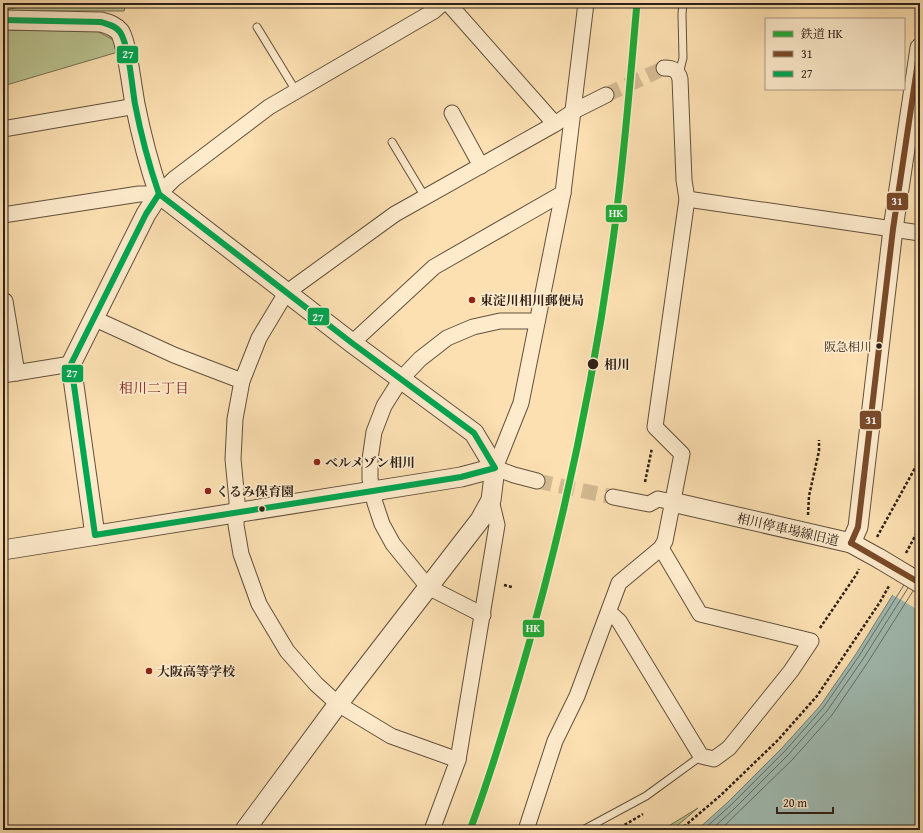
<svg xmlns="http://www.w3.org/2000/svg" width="923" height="833" font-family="'Gentium Book Plus','Noto Serif JP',serif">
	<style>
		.green { fill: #b9c390; stroke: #747254 }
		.water { fill: #a0bcb3; stroke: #737e75 }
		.pier { fill: #fce0b1 }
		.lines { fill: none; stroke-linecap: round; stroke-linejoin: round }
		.shore { stroke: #686e65; stroke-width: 1 }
		.minor-tunnel { stroke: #d3ba92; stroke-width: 15; stroke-dasharray: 15 8; stroke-linecap: butt }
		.service-casing { stroke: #62503e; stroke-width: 9 }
		.minor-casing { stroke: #62503e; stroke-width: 17 }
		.tertiary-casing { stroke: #62503e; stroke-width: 21 }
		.path { stroke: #2f2017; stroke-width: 2.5; stroke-dasharray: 3 2; stroke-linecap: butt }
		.service { stroke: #fdebcc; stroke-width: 7 }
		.minor { stroke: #fdebcc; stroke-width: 15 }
		.tertiary { stroke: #fdebcc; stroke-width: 19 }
		.tertiary-bridge-casing { stroke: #62503e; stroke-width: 21; stroke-linecap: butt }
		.tertiary-bridge { stroke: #fdebcc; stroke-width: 19 }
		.bus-1-casing { stroke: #fdebcc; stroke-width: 9 }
		.bus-2-casing { stroke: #fdebcc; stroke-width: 9 }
		.bus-1 { stroke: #7a4b2a; stroke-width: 6 }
		.bus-2 { stroke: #00a651; stroke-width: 6 }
		.rail-1-casing { stroke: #fdebcc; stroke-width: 10 }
		.rail-1 { stroke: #21ab36; stroke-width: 7 }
		.poi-dot { fill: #8f2418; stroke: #fdebcc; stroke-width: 1.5 }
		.bus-dot { fill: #2f2017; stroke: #fdebcc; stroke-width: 1.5 }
		.labels { text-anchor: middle; stroke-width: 3.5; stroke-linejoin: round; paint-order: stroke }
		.bus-label { font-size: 12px; fill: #2f2017; stroke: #fdebcc; text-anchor: end }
		.poi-label { font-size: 13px; font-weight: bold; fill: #2f2017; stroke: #fdebcc; text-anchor: start }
		.stop-label { font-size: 13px; font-weight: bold; fill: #2f2017; stroke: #fdebcc; text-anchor: start }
		.street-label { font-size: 13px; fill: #2f2017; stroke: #fdebcc }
		.neighbourhood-label { font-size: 14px; fill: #7a1f14; stroke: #fdebcc }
		.line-badge { stroke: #fdebcc; stroke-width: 1.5 }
		.badge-label { font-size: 11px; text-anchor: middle; font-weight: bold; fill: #fff }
	</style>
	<rect width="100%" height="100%" fill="#fce0b1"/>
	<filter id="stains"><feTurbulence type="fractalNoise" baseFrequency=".005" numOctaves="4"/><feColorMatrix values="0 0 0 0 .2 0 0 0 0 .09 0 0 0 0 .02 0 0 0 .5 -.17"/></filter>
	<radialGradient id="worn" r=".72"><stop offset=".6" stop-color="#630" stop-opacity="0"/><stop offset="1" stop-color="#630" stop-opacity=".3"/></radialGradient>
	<g class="green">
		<polygon points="32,3 126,3 124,11 3,11"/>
		<polygon points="3,30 97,31 115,41 118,52 3,86"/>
		<polygon points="698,808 672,830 662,830"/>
	</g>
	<polygon class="water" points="920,551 920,830 697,830 728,802 782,748 820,706 856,654"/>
	<polygon class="pier" points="917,553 920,555 920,611 891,594"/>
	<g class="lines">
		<g class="shore">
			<polyline points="703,830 731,805 785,751 823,708 859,656 904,585"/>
			<polyline points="711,830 734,809 788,755 827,711 863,659 908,588"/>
			<polyline points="720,830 793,759 832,715 868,662 913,591"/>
		</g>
		<g class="minor-tunnel">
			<polyline points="606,95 664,68"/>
			<polyline points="537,481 613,497"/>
		</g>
		<defs>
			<g id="service">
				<polyline points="257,27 296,91"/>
				<polyline points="679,74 683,58 682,14 683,3"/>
				<polyline points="392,142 425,197"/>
				<polyline points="583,830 646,796 701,756"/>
			</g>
			<g id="minor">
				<polyline points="448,3 555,124"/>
				<polyline points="452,113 481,166"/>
				<polyline points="3,129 136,106"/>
				<polyline points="687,199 920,233"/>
				<polyline points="3,215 139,194 159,194 174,179 269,107 434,11 443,3"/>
				<polyline points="5,301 17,373"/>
				<polyline points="93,318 174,355 242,381"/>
				<polyline points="352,343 434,267 563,193"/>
				<polyline points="3,375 71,364"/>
				<polyline points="537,481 514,475 495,468 521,403 563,193 586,3"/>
				<polyline points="613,497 649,504 658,499 672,502"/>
				<polyline points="609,612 619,621 701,756 714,759 729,748 791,671 811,641 700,614 661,548"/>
				<polyline points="483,615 428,587 393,544 382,524 375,503 370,479 370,459 374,432 384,406 401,379 420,359 447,338 473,327 500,321 537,321"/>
				<polyline points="458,760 391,736 338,704 316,684 287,651 259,604 241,554 236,525 237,501 233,459 235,419 242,381 259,338 286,293 395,214 555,124 574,111 606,95"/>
				<polyline points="432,830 458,760 497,525 491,500"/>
				<path d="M526 830 555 741 577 696 619 583 661 548 665 541 682 454 655 427 687 199 684 180 680 79C678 70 673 68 664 68"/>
			</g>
			<g id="tertiary">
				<path d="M3 20 101 22C109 24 115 26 120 32 127 44 132 88 135 104 141 134 149 165 159 194L352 343 474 433 495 468 491 500 480 520 338 704 245 830"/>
				<polyline points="672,502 851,543 880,559"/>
				<polyline points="95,535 71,364 146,214 159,194"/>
				<polyline points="851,543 858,527 893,229 920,48"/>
				<polyline points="3,550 461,477 495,468"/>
			</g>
		</defs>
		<use href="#service" class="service-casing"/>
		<use href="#minor" class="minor-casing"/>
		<use href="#tertiary" class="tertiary-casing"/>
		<g class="path">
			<polyline points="645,482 652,448"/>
			<polyline points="808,515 809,496 819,451 819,440"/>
			<polyline points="877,537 920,459"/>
			<polyline points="906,553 920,527"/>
			<polyline points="504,585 512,587"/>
			<polyline points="820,628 856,575 859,569"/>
			<polyline points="616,830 643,814"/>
			<polyline points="680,830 721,795 778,740 817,696 880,602 889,586"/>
		</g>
		<use href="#service" class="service"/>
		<use href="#minor" class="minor"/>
		<use href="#tertiary" class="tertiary"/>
		<defs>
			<polyline id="tertiary-bridge" points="880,559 920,583"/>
		</defs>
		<use href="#tertiary-bridge" class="tertiary-bridge-casing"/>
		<use href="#tertiary-bridge" class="tertiary-bridge"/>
		<defs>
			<g id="bus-1">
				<polyline points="851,543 858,527 893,229 920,48"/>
				<polyline points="851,543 920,583"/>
			</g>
			<g id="bus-2">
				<path d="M3 20 101 22C108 24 116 26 120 32 129 45 132 87 135 104 141 135 149 165 159 194"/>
				<polygon points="159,194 352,343 474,433 495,468 461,477 95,535 71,364 146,214"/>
			</g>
		</defs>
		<use href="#bus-1" class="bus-1-casing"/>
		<use href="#bus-2" class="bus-2-casing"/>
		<use href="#bus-1" class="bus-1"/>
		<use href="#bus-2" class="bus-2"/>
		<defs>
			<path id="rail-1" d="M470 830C490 777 506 723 522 668 563 528 593 385 613 240 624 161 630 82 637 3"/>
		</defs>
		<use href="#rail-1" class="rail-1-casing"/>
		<use href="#rail-1" class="rail-1"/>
	</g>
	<g class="poi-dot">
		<circle cx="472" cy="300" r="4"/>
		<circle cx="317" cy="462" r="4"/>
		<circle cx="208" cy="491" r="4"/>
		<circle cx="149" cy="671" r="4"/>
	</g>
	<g class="bus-dot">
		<circle cx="879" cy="346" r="3.5"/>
		<circle cx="593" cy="364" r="6"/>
		<circle cx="262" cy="509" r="3.5"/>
	</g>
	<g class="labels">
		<g class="bus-label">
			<text x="872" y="351">阪急相川</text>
		</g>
		<g class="poi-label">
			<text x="480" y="305">東淀川相川郵便局</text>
			<text x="325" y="467">ベルメゾン相川</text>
			<text x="216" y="496">くるみ保育園</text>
			<text x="157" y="676">大阪高等学校</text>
		</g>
		<g class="stop-label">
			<text x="604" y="369">相川</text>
		</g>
		<g class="street-label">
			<text transform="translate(788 529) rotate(13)" y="5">相川停車場線旧道</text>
		</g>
		<g class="neighbourhood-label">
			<text x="154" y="393">相川二丁目</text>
		</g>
	</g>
	<g class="line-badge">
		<rect x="116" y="45" width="23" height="19" rx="4" fill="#00a651"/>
		<rect x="886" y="192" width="23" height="19" rx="4" fill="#7a4b2a"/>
		<rect x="605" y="204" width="23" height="19" rx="4" fill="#21ab36"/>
		<rect x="307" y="307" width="23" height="19" rx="4" fill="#00a651"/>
		<rect x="61" y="364" width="23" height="19" rx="4" fill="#00a651"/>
		<rect x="859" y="410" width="23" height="20" rx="4" fill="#7a4b2a"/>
		<rect x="522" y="619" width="23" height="19" rx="4" fill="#21ab36"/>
	</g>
	<g class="badge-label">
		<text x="128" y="58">27</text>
		<text x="897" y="205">31</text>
		<text x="616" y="217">HK</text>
		<text x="318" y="321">27</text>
		<text x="72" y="377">27</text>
		<text x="871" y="424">31</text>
		<text x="533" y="632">HK</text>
	</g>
	<rect width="923" height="833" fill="none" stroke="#fce0b1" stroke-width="16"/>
	<rect x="4" y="4" width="915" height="825" fill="none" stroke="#2f2017" stroke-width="2"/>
	<rect x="8" y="8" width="907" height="817" fill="none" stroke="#2f2017"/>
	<rect x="765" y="18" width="140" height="72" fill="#fdebcc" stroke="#ab9a84"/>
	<rect x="773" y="31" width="20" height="6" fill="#21ab36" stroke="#ab9a84"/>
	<text x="801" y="38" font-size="12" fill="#2f2017">鉄道 HK</text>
	<rect x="773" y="51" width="20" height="6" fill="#7a4b2a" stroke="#ab9a84"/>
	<text x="801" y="58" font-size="12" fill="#2f2017">31</text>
	<rect x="773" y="71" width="20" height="6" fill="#00a651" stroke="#ab9a84"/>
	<text x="801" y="78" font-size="12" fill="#2f2017">27</text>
	<path d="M777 807v6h56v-6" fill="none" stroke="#2f2017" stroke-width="2"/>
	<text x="783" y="807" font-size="12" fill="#2f2017" stroke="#fdebcc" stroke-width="3" paint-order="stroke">20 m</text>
	<rect width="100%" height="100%" filter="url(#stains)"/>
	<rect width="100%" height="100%" fill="url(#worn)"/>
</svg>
